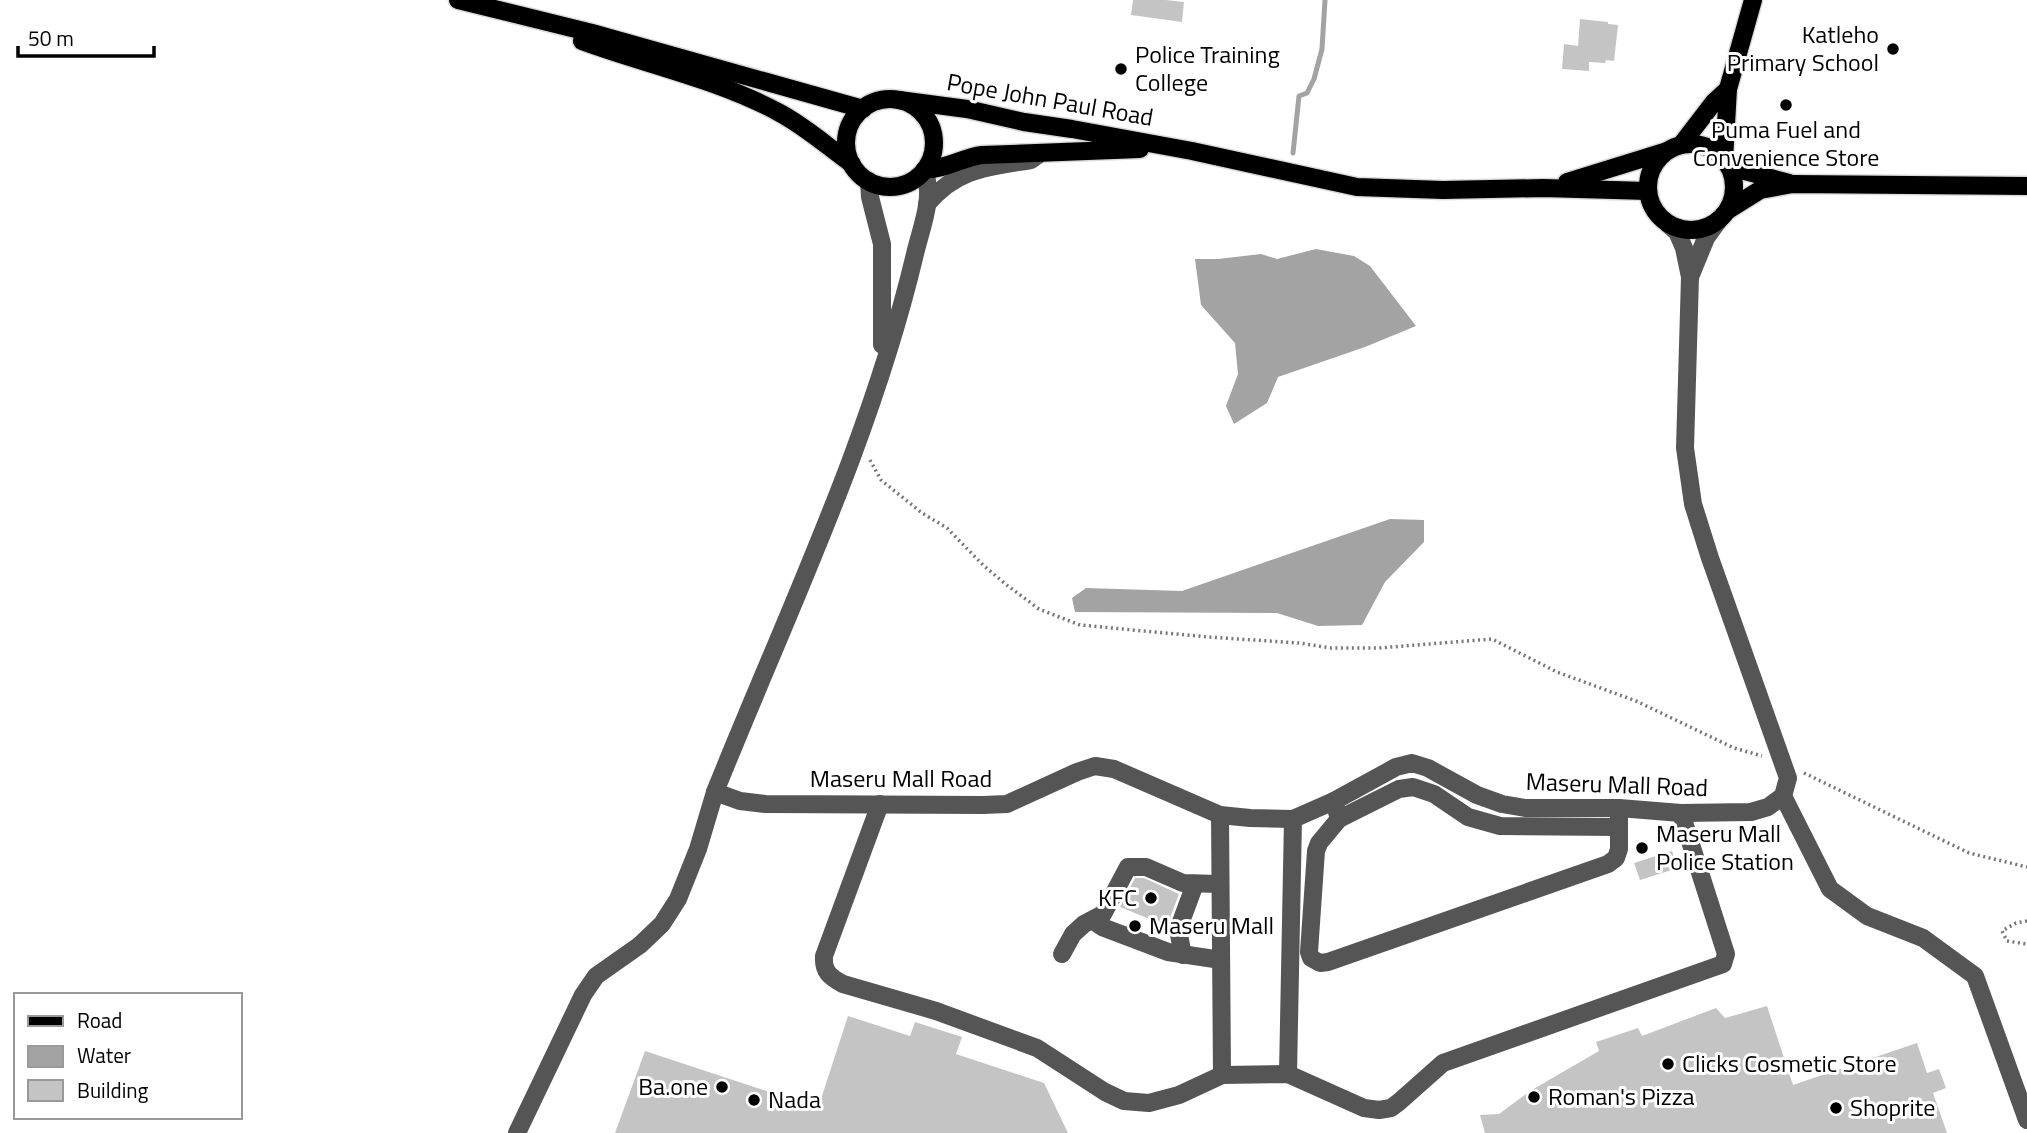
<svg xmlns="http://www.w3.org/2000/svg" width="2027" height="1133" font-family="'Titillium Web',sans-serif">
	<style>
		.water { fill: #a3a3a3 }
		.lines { fill: none; stroke-linecap: round; stroke-linejoin: round }
		.stream { stroke: #a3a3a3; stroke-width: 5 }
		.building { fill: #c4c4c4 }
		.major-casing { stroke: #dbdbdb; stroke-width: 21 }
		.path { stroke: #777; stroke-width: 3.5; stroke-dasharray: 2 3.5; stroke-linecap: butt }
		.minor { stroke: #555; stroke-width: 18 }
		.major { stroke: #000; stroke-width: 18 }
		.poi-dot { fill: #000; stroke: #fff; stroke-width: 2.5 }
		.labels { text-anchor: middle; stroke-width: 6; stroke-linejoin: round; paint-order: stroke }
		.poi-label { font-size: 24px; fill: #000; stroke: #fff; text-anchor: start }
		.street-label { font-size: 24px; fill: #000; stroke: #fff }
	</style>
	<rect width="100%" height="100%" fill="#fff"/>
	<g class="water">
		<polygon points="1316,249 1354,256 1370,266 1416,326 1365,347 1278,377 1267,403 1234,424 1226,406 1238,374 1235,343 1201,305 1195,259 1218,259 1261,254 1277,259"/>
		<polygon points="1390,519 1424,520 1424,542 1385,582 1362,625 1318,626 1277,613 1075,612 1072,598 1086,588 1182,591"/>
	</g>
	<g class="lines">
		<polyline class="stream" points="1293,153 1299,96 1307,93 1314,79 1322,49 1325,0"/>
	</g>
	<g class="building">
		<polygon points="1133,0 1166,0 1184,2 1182,22 1131,15"/>
		<polygon points="1580,19 1608,22 1608,24 1618,25 1614,61 1606,60 1605,63 1589,62 1589,71 1562,69 1564,44 1578,46"/>
		<polygon points="1672,851 1678,868 1640,880 1634,863"/>
		<polygon points="1135,878 1144,878 1179,894 1167,926 1120,907"/>
		<polygon points="1767,1006 1793,1085 1917,1043 1927,1073 1939,1069 1946,1088 1933,1093 1947,1133 1485,1133 1480,1115 1499,1114 1530,1091 1599,1051 1596,1042 1638,1028 1642,1036 1716,1008 1725,1018"/>
		<polygon points="848,1016 910,1036 915,1022 962,1037 956,1054 1044,1083 1068,1133 615,1133 645,1051 818,1108"/>
	</g>
	<g class="lines">
		<defs>
			<g id="major">
				<polyline points="458,0 592,33 863,109"/>
				<path d="M582 41C647 65 717 79 778 112 805 126 828 147 852 164"/>
				<circle cx="890" cy="143" r="44"/>
				<polyline points="899,100 967,109 1024,122 1072,129 1192,151 1357,187 1443,190 1543,188 1648,191"/>
				<circle cx="1691" cy="187" r="43"/>
				<polyline points="1681,145 1714,102 1728,89"/>
				<polyline points="1724,160 1728,89 1753,0"/>
				<polyline points="1727,163 1745,171 1789,183"/>
				<path d="M925 169C941 171 964 157 982 155L1140 149"/>
				<polyline points="1567,182 1667,151"/>
				<polyline points="1728,210 1760,190 1793,184 2027,186"/>
			</g>
		</defs>
		<use href="#major" class="major-casing"/>
		<g class="path">
			<polyline points="870,460 881,480 922,513 947,528 984,566 1008,586 1039,609 1080,625 1208,637 1299,643 1331,648 1379,648 1492,639 1557,672 1636,701 1734,748 1762,756"/>
			<polyline points="1804,773 1969,853 2027,867"/>
			<polyline points="2027,921 2016,923 2002,931 2007,941 2027,944"/>
		</g>
		<g class="minor">
			<polyline points="869,181 870,197 882,244 882,345"/>
			<path d="M927 204C957 168 988 167 1031 160L1038 155"/>
			<polyline points="1690,277 1706,238 1719,220"/>
			<polyline points="715,792 740,801 765,804 983,805 1007,804 1077,772 1095,766 1114,769 1220,815 1250,818 1293,819 1334,801 1396,767 1412,763 1428,768 1477,795 1502,804 1525,808 1619,808 1681,813 1751,812 1768,807 1783,796 1788,778 1710,558 1693,504 1685,448 1690,277 1684,248 1677,232 1668,224"/>
			<polyline points="1783,796 1830,889 1867,916 1923,938 1975,976 2027,1120"/>
			<polyline points="1334,801 1339,819 1319,843 1316,851 1309,952 1311,958 1320,963 1328,962 1608,864 1616,858 1619,849 1619,808"/>
			<path d="M880 804 824 956C823 972 830 977 843 984L936 1011 1037 1048 1105 1092 1124 1101 1149 1103 1179 1095 1222 1075 1288 1074 1364 1108 1379 1110 1391 1108 1399 1102 1443 1063 1723 964 1726 954 1681 813"/>
			<polyline points="1220,815 1222,1075"/>
			<polyline points="1339,819 1399,789 1413,787 1434,794 1468,817 1500,826 1619,827"/>
			<polyline points="1092,920 1102,927 1168,952 1221,960"/>
			<polyline points="1062,954 1073,934 1084,924 1103,914 1128,867 1146,867 1183,883 1220,884"/>
			<polyline points="1183,955 1178,930 1195,884"/>
			<polyline points="1288,1074 1293,819"/>
			<path d="M517 1133 583 995 596 976 640 945 662 924 678 899 698 849 715 792C786 615 871 440 915 254 921 228 935 196 924 171"/>
		</g>
		<use href="#major" class="major"/>
	</g>
	<g class="poi-dot">
		<circle cx="1893" cy="49" r="7"/>
		<circle cx="1121" cy="69" r="7"/>
		<circle cx="1786" cy="105" r="7"/>
		<circle cx="1642" cy="848" r="7"/>
		<circle cx="1151" cy="898" r="7"/>
		<circle cx="1135" cy="926" r="7"/>
		<circle cx="1668" cy="1064" r="7"/>
		<circle cx="722" cy="1087" r="7"/>
		<circle cx="1534" cy="1097" r="7"/>
		<circle cx="754" cy="1100" r="7"/>
		<circle cx="1836" cy="1108" r="7"/>
	</g>
	<g class="labels">
		<g class="poi-label">
			<text x="1879" y="43" text-anchor="end">Katleho<tspan x="1879" dy="28">Primary School</tspan></text>
			<text x="1135" y="63">Police Training<tspan x="1135" dy="28">College</tspan></text>
			<text x="1786" y="138" text-anchor="middle">Puma Fuel and<tspan x="1786" dy="28">Convenience Store</tspan></text>
			<text x="1656" y="842">Maseru Mall<tspan x="1656" dy="28">Police Station</tspan></text>
			<text x="1137" y="906" text-anchor="end">KFC</text>
			<text x="1149" y="934">Maseru Mall</text>
			<text x="1682" y="1072">Clicks Cosmetic Store</text>
			<text x="708" y="1095" text-anchor="end">Ba.one</text>
			<text x="1548" y="1105">Roman's Pizza</text>
			<text x="768" y="1108">Nada</text>
			<text x="1850" y="1116">Shoprite</text>
		</g>
		<g class="street-label">
			<text transform="translate(1050 100) rotate(10)" y="8">Pope John Paul Road</text>
			<text x="901" y="787">Maseru Mall Road</text>
			<text transform="translate(1617 785) rotate(2)" y="8">Maseru Mall Road</text>
		</g>
	</g>
	<rect x="14" y="993" width="228" height="126" fill="#ffffff" stroke="#999999" stroke-width="2"/>
	<rect x="28" y="1016" width="35" height="10" fill="#000000" stroke="#999999" stroke-width="2"/>
	<text x="77" y="1028" font-size="21" fill="#000000">Road</text>
	<rect x="28" y="1046" width="35" height="21" fill="#a3a3a3" stroke="#999999" stroke-width="2"/>
	<text x="77" y="1063" font-size="21" fill="#000000">Water</text>
	<rect x="28" y="1080" width="35" height="21" fill="#c4c4c4" stroke="#999999" stroke-width="2"/>
	<text x="77" y="1098" font-size="21" fill="#000000">Building</text>
	<path d="M18 46v10h136v-10" fill="none" stroke="#000000" stroke-width="3.5"/>
	<text x="28" y="46" font-size="21" fill="#000000" stroke="#ffffff" stroke-width="5" paint-order="stroke">50 m</text>
</svg>
